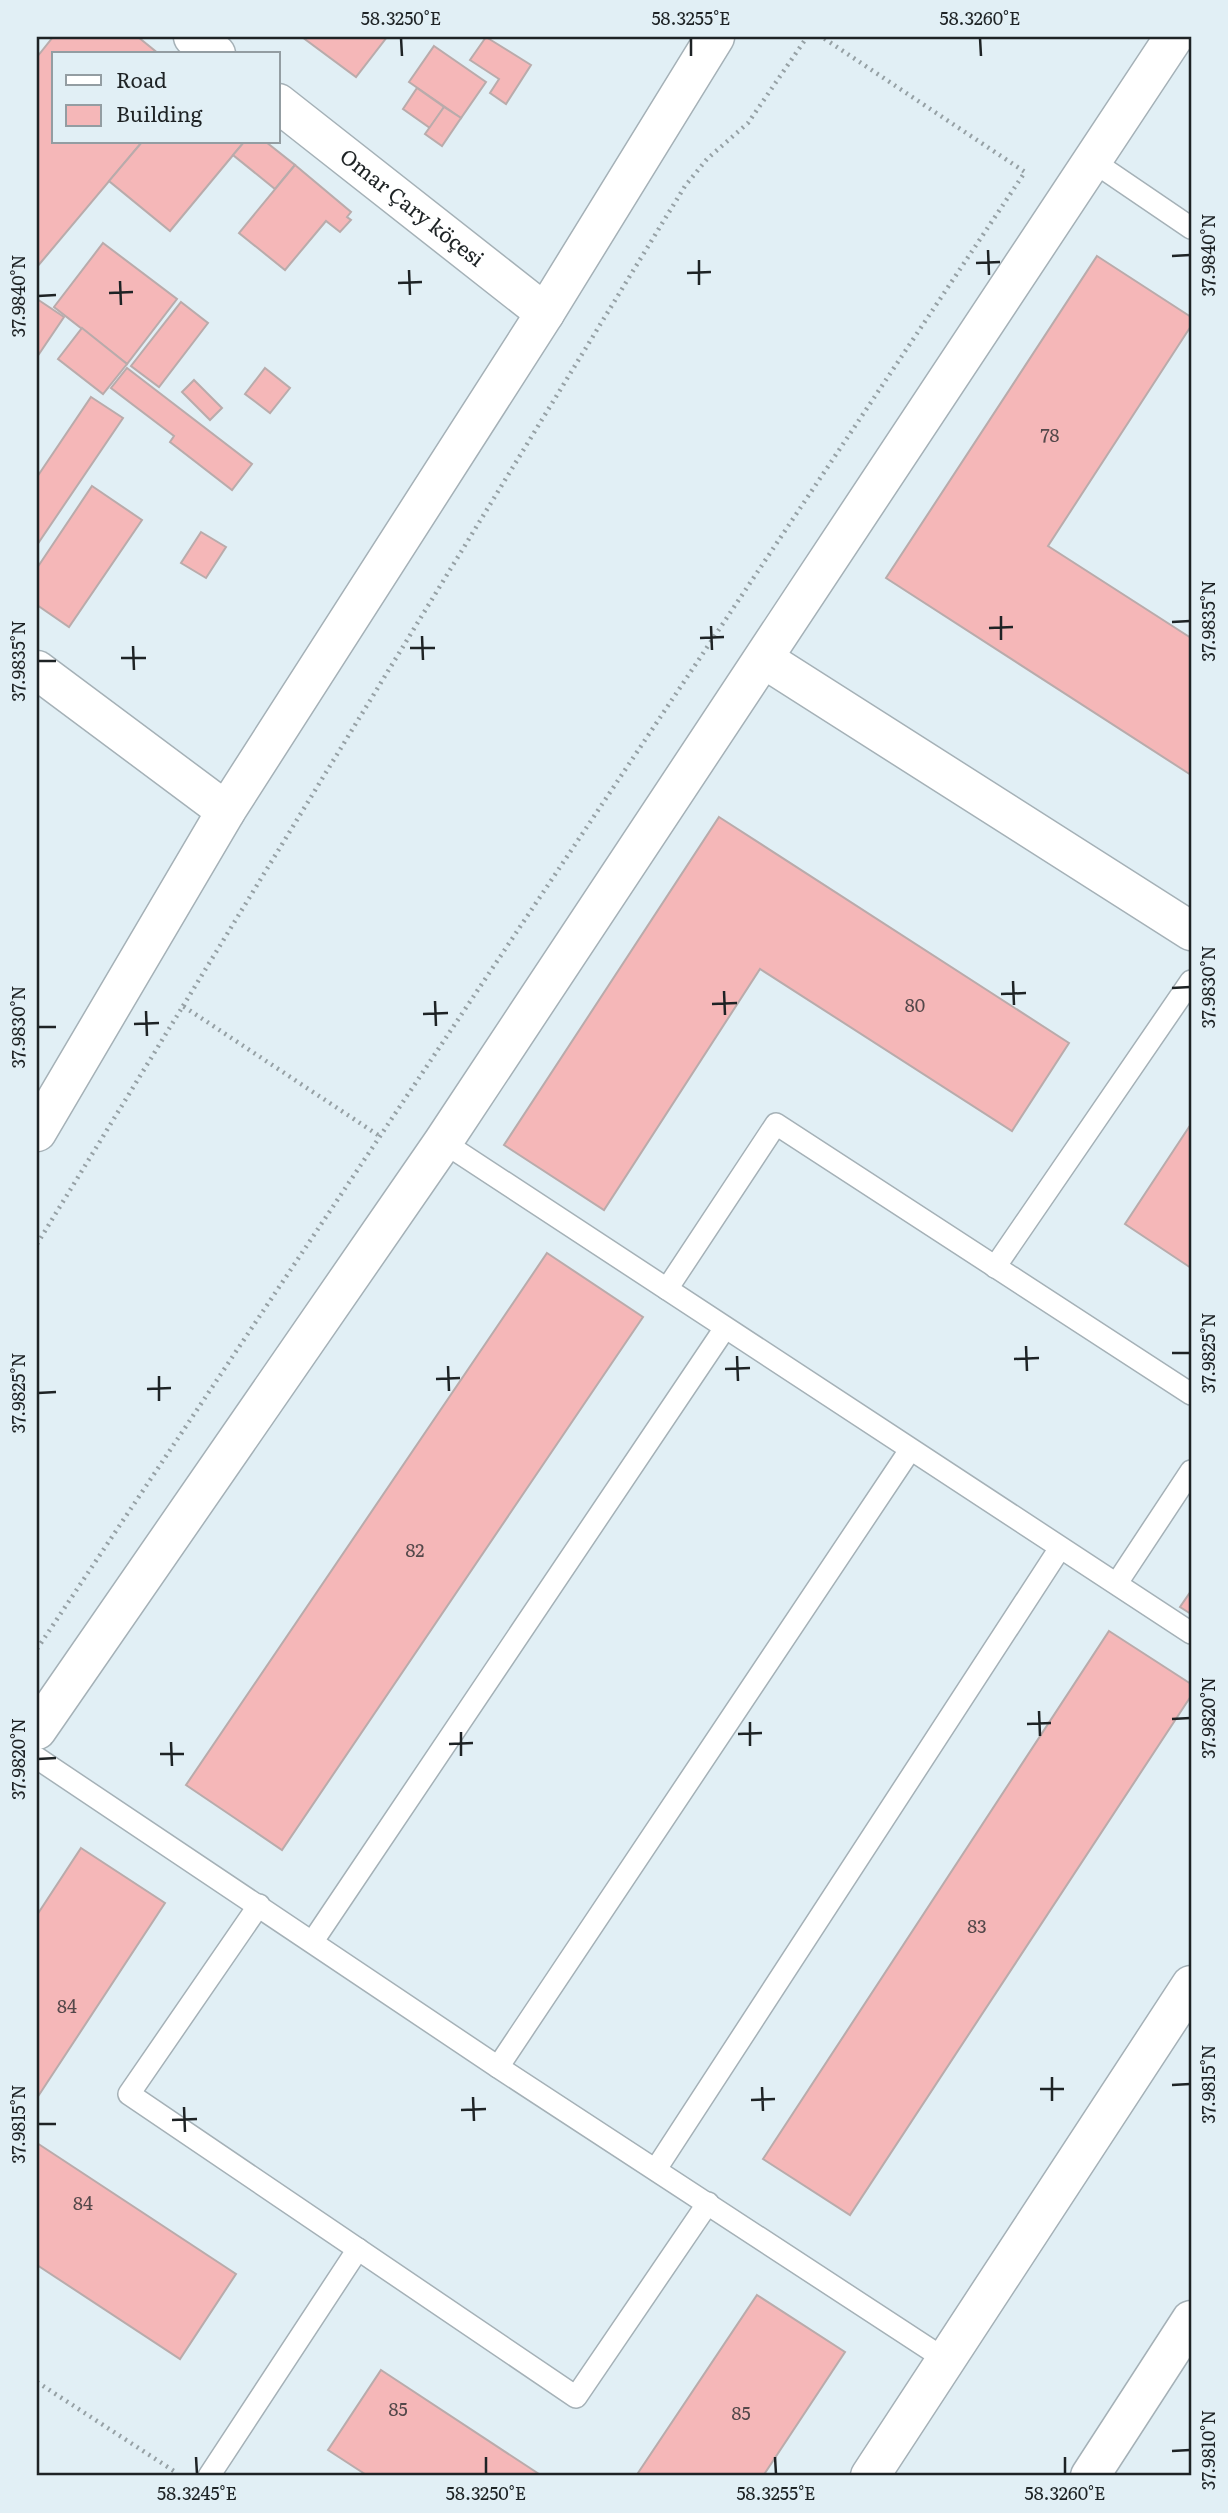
<svg xmlns="http://www.w3.org/2000/svg" width="1228" height="2513" font-family="Literata,serif">
	<style>
		.building { fill: #f5b7b8; stroke: #b9abab; stroke-width: 2 }
		.lines { fill: none; stroke-linecap: round; stroke-linejoin: round }
		.service-casing { stroke: #a5b1b7; stroke-width: 24 }
		.minor-casing { stroke: #a5b1b7; stroke-width: 41 }
		.tertiary-casing { stroke: #a5b1b7; stroke-width: 41 }
		.path { stroke: #96a1a5; stroke-width: 4.5; stroke-dasharray: 2 5; stroke-linecap: butt }
		.service { stroke: #fff; stroke-width: 21 }
		.minor { stroke: #fff; stroke-width: 38 }
		.tertiary { stroke: #fff; stroke-width: 38 }
		.ticks { fill: none; stroke: #1e2325; stroke-width: 2.5 }
		.labels { text-anchor: middle; stroke-width: 7; stroke-linejoin: round; paint-order: stroke }
		.number-label { font-size: 18px; fill: #54484a }
		.street-label { font-size: 21px; fill: #1e2325; stroke: #e1eff5 }
		.neatline { fill: none; stroke: #1e2325; stroke-width: 2.5 }
		.ticks-label { font-size: 18px; text-anchor: middle; fill: #1e2325 }
	</style>
	<rect width="100%" height="100%" fill="#e1eff5"/>
	<g class="building">
		<polygon points="53,37 138,37 159,54 54,54 54,142 142,142 37,267 37,57"/>
		<polygon points="302,37 387,37 356,77"/>
		<polygon points="486,37 531,65 506,104 490,93 499,79 470,60"/>
		<polygon points="434,46 486,82 461,118 409,82"/>
		<polygon points="417,88 444,107 430,128 403,109"/>
		<polygon points="444,107 461,118 442,146 425,134"/>
		<polygon points="142,142 244,142 170,231 109,181"/>
		<polygon points="244,142 266,142 295,165 275,189 233,155"/>
		<polygon points="295,165 351,212 347,217 351,220 340,232 326,221 285,270 239,233"/>
		<polygon points="103,243 177,299 127,364 54,307"/>
		<polygon points="1097,256 1191,317 1191,326 1048,546 1191,638 1191,775 886,578"/>
		<polygon points="37,299 64,317 37,357"/>
		<polygon points="181,302 208,323 159,387 131,366"/>
		<polygon points="82,328 127,364 103,394 58,359"/>
		<polygon points="127,368 252,464 232,490 170,442 174,436 111,388"/>
		<polygon points="265,368 290,388 270,413 245,394"/>
		<polygon points="194,380 222,408 210,420 182,392"/>
		<polygon points="91,397 123,418 37,545 37,477"/>
		<polygon points="92,486 142,520 69,627 37,605 37,568"/>
		<polygon points="201,532 226,547 206,578 181,563"/>
		<polygon points="719,817 1069,1043 1012,1131 760,969 604,1210 504,1145"/>
		<polygon points="1191,1124 1191,1268 1125,1224"/>
		<polygon points="547,1253 643,1317 282,1850 186,1785"/>
		<polygon points="1191,1591 1191,1614 1180,1607"/>
		<polygon points="1109,1631 1191,1684 1191,1696 850,2215 763,2159"/>
		<polygon points="81,1848 165,1903 37,2098 37,1915"/>
		<polygon points="37,2143 236,2274 180,2359 37,2265"/>
		<polygon points="757,2295 845,2352 763,2476 636,2476"/>
		<polygon points="381,2370 542,2476 368,2476 328,2450"/>
	</g>
	<g class="lines">
		<defs>
			<g id="service">
				<polyline points="1094,162 1191,228"/>
				<polyline points="443,1142 1191,1633"/>
				<polyline points="995,1267 1191,981"/>
				<polyline points="667,1289 776,1124 1191,1394"/>
				<polyline points="1117,1583 1191,1471"/>
				<polyline points="37,1758 498,2067 946,2360"/>
				<polyline points="259,1905 129,2094 576,2397 708,2203"/>
				<polyline points="313,1941 725,1328"/>
				<polyline points="498,2067 910,1450"/>
				<polyline points="656,2169 1060,1548"/>
				<polyline points="209,2476 358,2249"/>
			</g>
			<g id="minor">
				<polyline points="193,37 216,54"/>
				<path id="s1" d="M278 103 545 313"/>
				<polyline points="764,659 1191,931"/>
				<polyline points="37,670 226,811"/>
				<polyline points="37,1730 443,1142 1174,37"/>
				<polyline points="870,2476 1191,1985"/>
			</g>
			<g id="tertiary">
				<polyline points="37,1132 226,811 545,313 715,37"/>
				<polyline points="1090,2476 1191,2320"/>
			</g>
		</defs>
		<use href="#service" class="service-casing"/>
		<use href="#minor" class="minor-casing"/>
		<use href="#tertiary" class="tertiary-casing"/>
		<g class="path">
			<polyline points="183,1006 685,186 707,159 748,123 807,37"/>
			<polyline points="37,1244 183,1006 378,1135"/>
			<polyline points="37,1649 1025,172 822,37"/>
			<polyline points="37,2382 177,2473"/>
		</g>
		<use href="#service" class="service"/>
		<use href="#minor" class="minor"/>
		<use href="#tertiary" class="tertiary"/>
	</g>
	<path class="ticks" d="M401 38 402 56M691 38V56M980 38 981 56M988 250 989 275M1172 256 1190 255M699 260V285M976 263 1000 262M409 270 410 295M687 273 711 272M120 281 121 305M398 283 422 282M109 293 133 292M38 296 56 295M1001 616V640M1172 622 1190 621M711 626 712 650M989 628 1013 627M422 636 423 660M700 638 724 637M133 646 134 670M410 648H435M121 658H146M38 661H56M1013 981 1014 1005M1172 988 1190 987M724 991 725 1015M1001 994 1026 993M435 1001 436 1026M712 1004 737 1003M146 1011 147 1036M423 1014 448 1013M134 1024 159 1023M38 1027H56M1026 1346 1027 1371M1172 1353H1190M737 1356 738 1381M1014 1359 1039 1358M448 1366 449 1391M725 1369 750 1368M159 1376V1401M436 1379 460 1378M147 1389 171 1388M38 1393 56 1392M1039 1711 1040 1736M1172 1719 1190 1718M750 1722V1746M1027 1724 1051 1723M461 1732V1756M738 1734 762 1733M171 1742 172 1766M449 1744 473 1743M160 1754H184M38 1759 56 1758M1052 2077V2101M1172 2085 1190 2084M762 2087 763 2111M1040 2089H1064M473 2097 474 2121M751 2100 775 2099M184 2107 185 2132M461 2110 486 2109M172 2120 197 2119M38 2124H56M1172 2451 1190 2450M196 2457 197 2474M486 2457V2474M775 2457 776 2474M1065 2457V2474"/>
	<g class="labels">
		<g class="number-label">
			<text x="1050" y="442">78</text>
			<text x="915" y="1012">80</text>
			<text x="415" y="1557">82</text>
			<text x="977" y="1933">83</text>
			<text x="67" y="2013">84</text>
			<text x="83" y="2210">84</text>
			<text x="398" y="2416">85</text>
			<text x="741" y="2420">85</text>
		</g>
		<g class="street-label">
			<text dy="7" stroke="none"><textPath href="#s1" startOffset="170">Omar Çary köçesi</textPath></text>
		</g>
	</g>
	<rect width="1228" height="2513" fill="none" stroke="#e1eff5" stroke-width="77"/>
	<rect x="52" y="52" width="228" height="91" fill="#e1eff5" stroke="#939da2" stroke-width="2"/>
	<rect x="66" y="75" width="35" height="10" fill="#ffffff" stroke="#939da2" stroke-width="2"/>
	<text x="116" y="88" font-size="21" fill="#1e2325">Road</text>
	<rect x="66" y="105" width="35" height="21" fill="#f5b7b8" stroke="#939da2" stroke-width="2"/>
	<text x="116" y="122" font-size="21" fill="#1e2325">Building</text>
	<rect x="38" y="38" width="1152" height="2436" class="neatline"/>
	<g class="ticks-label">
		<text x="401" y="25">58.3250°E</text>
		<text x="691" y="25">58.3255°E</text>
		<text x="980" y="25">58.3260°E</text>
		<text transform="translate(1209 255) rotate(-90)" y="6">37.9840°N</text>
		<text transform="translate(19 296) rotate(-90)" y="6">37.9840°N</text>
		<text transform="translate(1209 621) rotate(-90)" y="6">37.9835°N</text>
		<text transform="translate(19 661) rotate(-90)" y="6">37.9835°N</text>
		<text transform="translate(1209 987) rotate(-90)" y="6">37.9830°N</text>
		<text transform="translate(19 1027) rotate(-90)" y="6">37.9830°N</text>
		<text transform="translate(1209 1353) rotate(-90)" y="6">37.9825°N</text>
		<text transform="translate(19 1393) rotate(-90)" y="6">37.9825°N</text>
		<text transform="translate(1209 1718) rotate(-90)" y="6">37.9820°N</text>
		<text transform="translate(19 1759) rotate(-90)" y="6">37.9820°N</text>
		<text transform="translate(1209 2084) rotate(-90)" y="6">37.9815°N</text>
		<text transform="translate(19 2124) rotate(-90)" y="6">37.9815°N</text>
		<text transform="translate(1209 2450) rotate(-90)" y="6">37.9810°N</text>
		<text x="197" y="2500">58.3245°E</text>
		<text x="486" y="2500">58.3250°E</text>
		<text x="776" y="2500">58.3255°E</text>
		<text x="1065" y="2500">58.3260°E</text>
	</g>
</svg>
